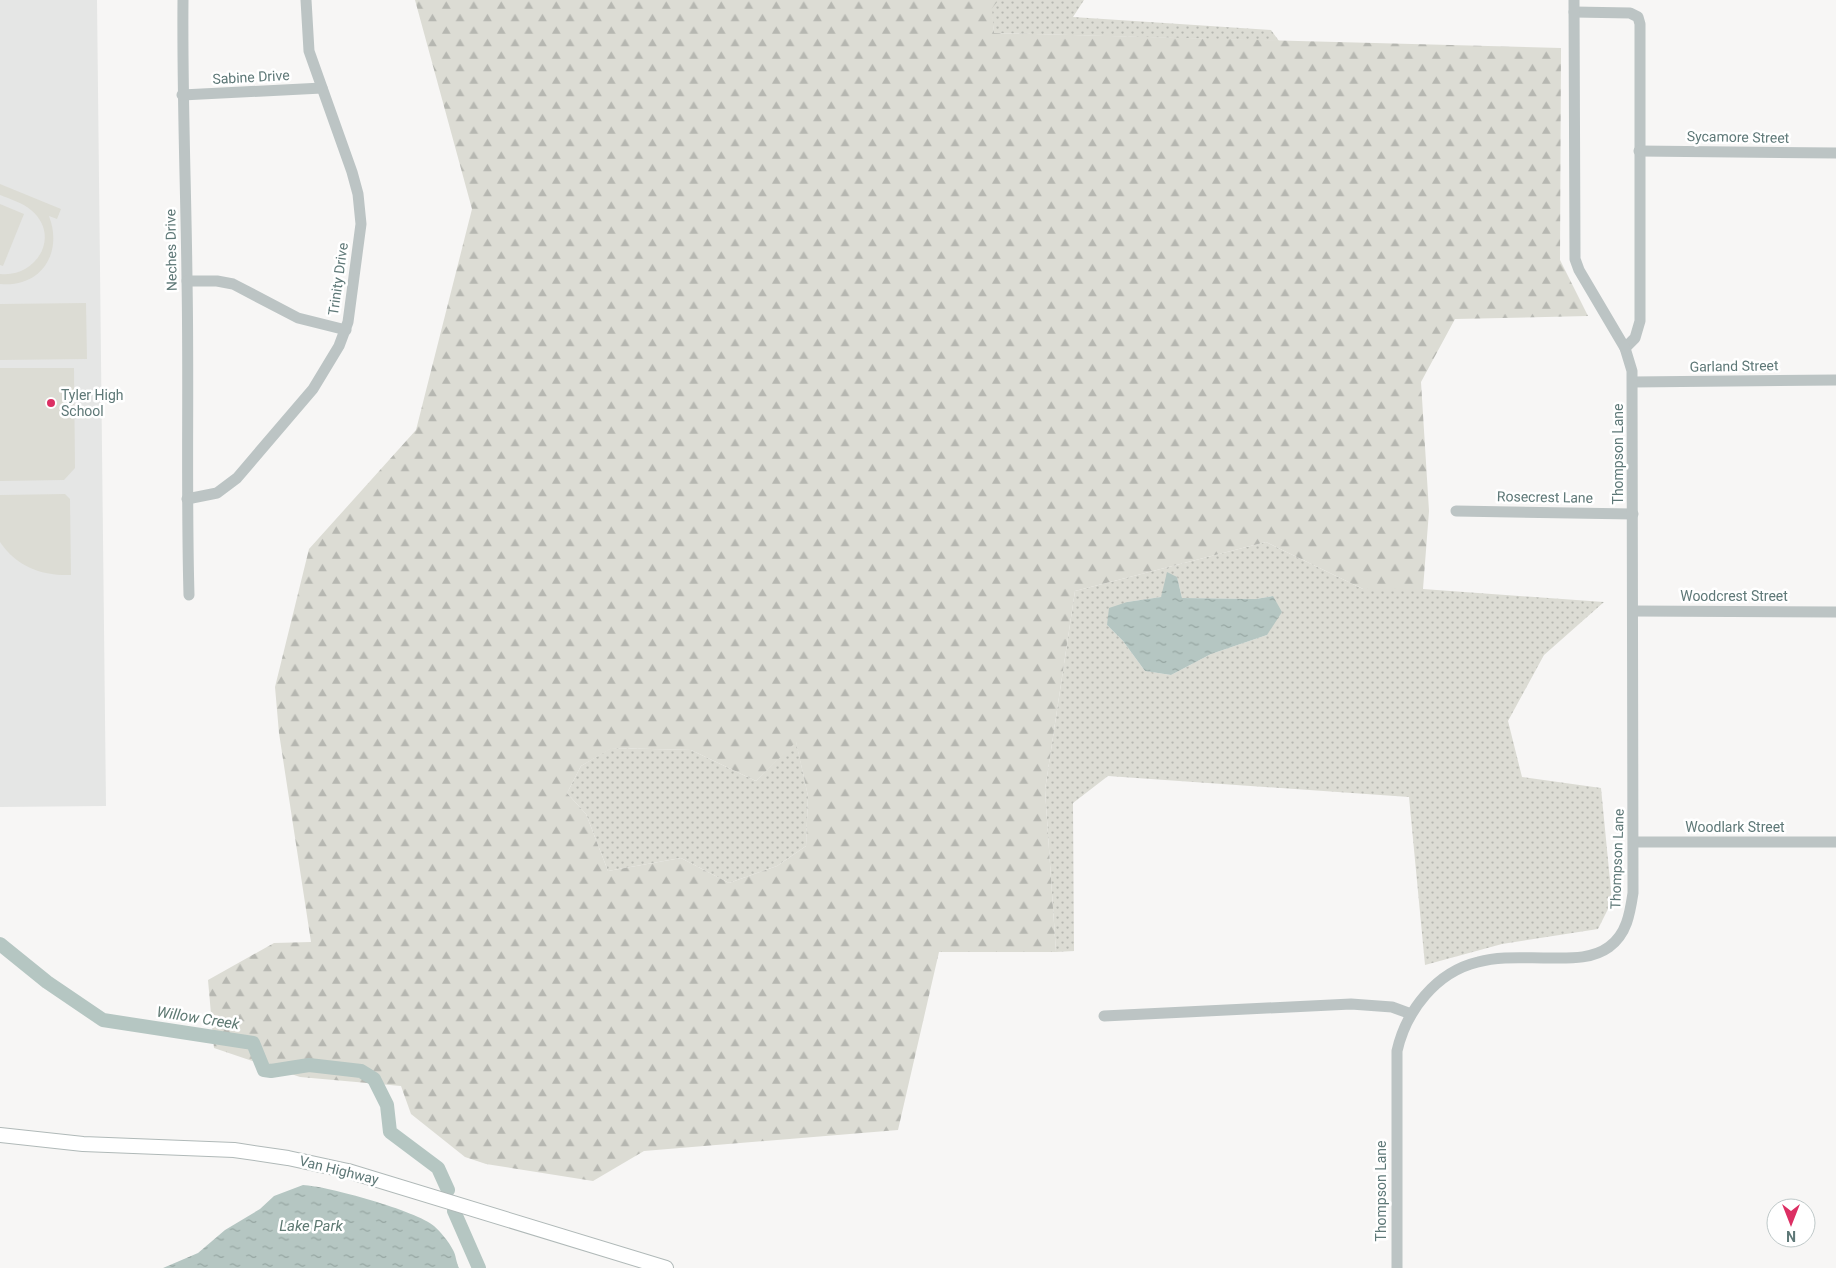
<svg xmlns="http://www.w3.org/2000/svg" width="1836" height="1268" font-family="Roboto,sans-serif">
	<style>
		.built { fill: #e5e6e5 }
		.green { fill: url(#green-dots); fill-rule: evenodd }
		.forest { fill: url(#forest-firs); fill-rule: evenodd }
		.pitch { fill: #dcdcd4 }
		.water { fill: url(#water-ripples) }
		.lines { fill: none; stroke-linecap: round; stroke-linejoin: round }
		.river { stroke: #b5c6c2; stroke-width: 14 }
		.major-casing { stroke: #b0b9b8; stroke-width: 16 }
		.minor { stroke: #bcc4c4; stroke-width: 11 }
		.major { stroke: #fff; stroke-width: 14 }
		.poi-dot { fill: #dc2f63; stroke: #fff; stroke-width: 2 }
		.labels { text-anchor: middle; stroke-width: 5; stroke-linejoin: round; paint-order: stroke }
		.street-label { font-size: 14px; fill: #5e7877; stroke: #fff }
		.poi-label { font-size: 14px; fill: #5e7877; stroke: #fff; text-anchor: start }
		.water-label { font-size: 15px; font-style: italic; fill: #5e7972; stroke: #fff }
	</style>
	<defs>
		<pattern id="green-dots" width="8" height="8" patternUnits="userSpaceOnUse" patternTransform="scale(1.25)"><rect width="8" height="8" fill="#dcdcd4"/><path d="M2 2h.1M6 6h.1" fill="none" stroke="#b6b7b1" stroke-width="1.8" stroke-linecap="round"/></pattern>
		<pattern id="forest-firs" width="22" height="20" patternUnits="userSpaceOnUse" patternTransform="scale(1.25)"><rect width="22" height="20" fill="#dcdcd4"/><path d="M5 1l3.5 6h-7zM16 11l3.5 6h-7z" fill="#b6b7b1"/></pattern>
		<pattern id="water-ripples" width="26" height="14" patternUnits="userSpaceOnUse" patternTransform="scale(1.25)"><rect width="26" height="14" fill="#b5c6c2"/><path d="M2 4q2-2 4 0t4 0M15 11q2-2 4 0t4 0" fill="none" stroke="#96a6a2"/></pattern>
	</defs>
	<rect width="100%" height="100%" fill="#f7f6f5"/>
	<polygon class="built" points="0,0 97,0 106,806 0,807"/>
	<g class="green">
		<polygon points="998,0 1084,0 1073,17 1271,30 1279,41 994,33 991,8"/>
		<path d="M1266 542 1363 589H1423L1604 602 1544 655 1508 721 1522 777 1601 788 1612 901 1598 929 1502 944 1425 965 1409 797 1108 776 1073 803 1074 951 1056 952 1045 790 1075 591ZM1177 577 1182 598 1256 599 1273 596 1267 635 1211 654 1171 675 1145 671 1123 641 1107 625 1127 602 1161 597Z"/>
		<polygon points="796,741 808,796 806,846 777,866 729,883 681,858 608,871 586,814 567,793 581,766 611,748 691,750 756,781"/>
	</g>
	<path class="forest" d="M415 0H999L992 8 994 33 1561 48 1560 260 1588 316 1455 319 1421 382 1429 511 1423 589H1363L1266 542 1075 591 1045 790 1056 952H939L898 1130 644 1151 593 1181 486 1164 465 1157 411 1114 401 1086 300 1077 214 1048 208 980 274 943 311 942 279 733 275 687 309 549 416 430 472 209ZM796 742 808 796 806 846 777 866 729 883 681 858 608 871 586 814 567 793 581 766 612 748 691 750 756 781Z"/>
	<g class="pitch">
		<path d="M0 184 61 209 57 219 49 216C63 252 42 288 0 284V274C36 278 62 236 31 210 23 203 10 199 0 195Z"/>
		<polygon points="0,204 24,214 3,266 0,265"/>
		<polygon points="86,303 87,359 0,360 0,304"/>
		<polygon points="0,368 74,368 75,468 64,480 0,481"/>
		<path d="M65 494 70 499 71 575C42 576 17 567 0 542V495Z"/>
	</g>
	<g class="water">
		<polygon points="1167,572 1177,577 1182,598 1256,599 1273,596 1282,612 1267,635 1211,654 1171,675 1145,671 1123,641 1107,625 1109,608 1127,602 1161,597"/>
		<path d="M303 1185C327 1186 417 1211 434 1226 440 1231 449 1242 453 1250 456 1255 456 1262 459 1268H163L198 1253 225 1230 260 1209 274 1196Z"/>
	</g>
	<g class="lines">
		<g class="river">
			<polyline points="0,944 47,982 103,1020 253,1043 264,1070 271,1071 309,1065 361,1071 374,1079 387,1105 390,1132 438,1168 448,1190"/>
			<polyline points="454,1211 479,1268"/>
		</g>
		<defs>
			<polyline id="major" points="0,1135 83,1144 234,1150 288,1158 348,1171 666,1268"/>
		</defs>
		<use href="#major" class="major-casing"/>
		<g class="minor">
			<path d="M183 0C182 94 186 187 187 280 189 385 186 490 189 595"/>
			<polyline points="1574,12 1630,13 1638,17 1640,24 1640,321 1635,338 1625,348"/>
			<polyline points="182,95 322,88"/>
			<polyline points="1639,151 1836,153"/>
			<polyline points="187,281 217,281 233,284 298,318 346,330"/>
			<polyline points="1633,382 1836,380"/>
			<polyline points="187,499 217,493 237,478 313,389 339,346 348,322 361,224 358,194 352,172 309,51 306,0"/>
			<polyline points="1456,511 1633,514"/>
			<polyline points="1633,611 1836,612"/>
			<polyline points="1634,842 1836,842"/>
			<polyline points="1104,1016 1351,1004 1392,1007 1411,1014"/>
			<path d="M1397 1268V1051C1406 1011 1436 972 1478 962 1500 956 1523 958 1546 958 1568 958 1591 960 1609 947 1627 934 1630 913 1633 893L1632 371 1625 348 1579 270 1575 259 1574 0"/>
		</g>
		<use href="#major" class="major"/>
	</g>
	<circle class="poi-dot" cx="51" cy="403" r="5"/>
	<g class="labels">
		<g class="street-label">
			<text transform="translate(251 77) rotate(-3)" y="5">Sabine Drive</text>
			<text transform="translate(1738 137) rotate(1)" y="5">Sycamore Street</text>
			<text transform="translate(171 250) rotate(-91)" y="5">Neches Drive</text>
			<text transform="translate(338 279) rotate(-82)" y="5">Trinity Drive</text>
			<text transform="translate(1734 366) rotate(-1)" y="5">Garland Street</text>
			<text transform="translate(1618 454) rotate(-90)" y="5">Thompson Lane</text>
			<text transform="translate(1545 497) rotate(1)" y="5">Rosecrest Lane</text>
			<text x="1734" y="601">Woodcrest Street</text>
			<text x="1735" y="832">Woodlark Street</text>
			<text transform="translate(1617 859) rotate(-88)" y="5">Thompson Lane</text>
			<text transform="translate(339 1170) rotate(14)" y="5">Van Highway</text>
			<text transform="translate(1381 1191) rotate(-90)" y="5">Thompson Lane</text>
		</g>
		<g class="poi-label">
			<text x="61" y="400">Tyler High<tspan x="61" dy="16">School</tspan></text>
		</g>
		<g class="water-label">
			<text transform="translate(198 1018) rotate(9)" y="5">Willow Creek</text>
			<text x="311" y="1231">Lake Park</text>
		</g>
	</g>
	<g transform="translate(1791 1223) rotate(180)"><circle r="24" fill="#ffffff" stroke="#bfc9c9"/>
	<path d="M0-4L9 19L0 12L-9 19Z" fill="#dc2f63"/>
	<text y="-8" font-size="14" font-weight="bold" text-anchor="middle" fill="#5e7877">N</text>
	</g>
</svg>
